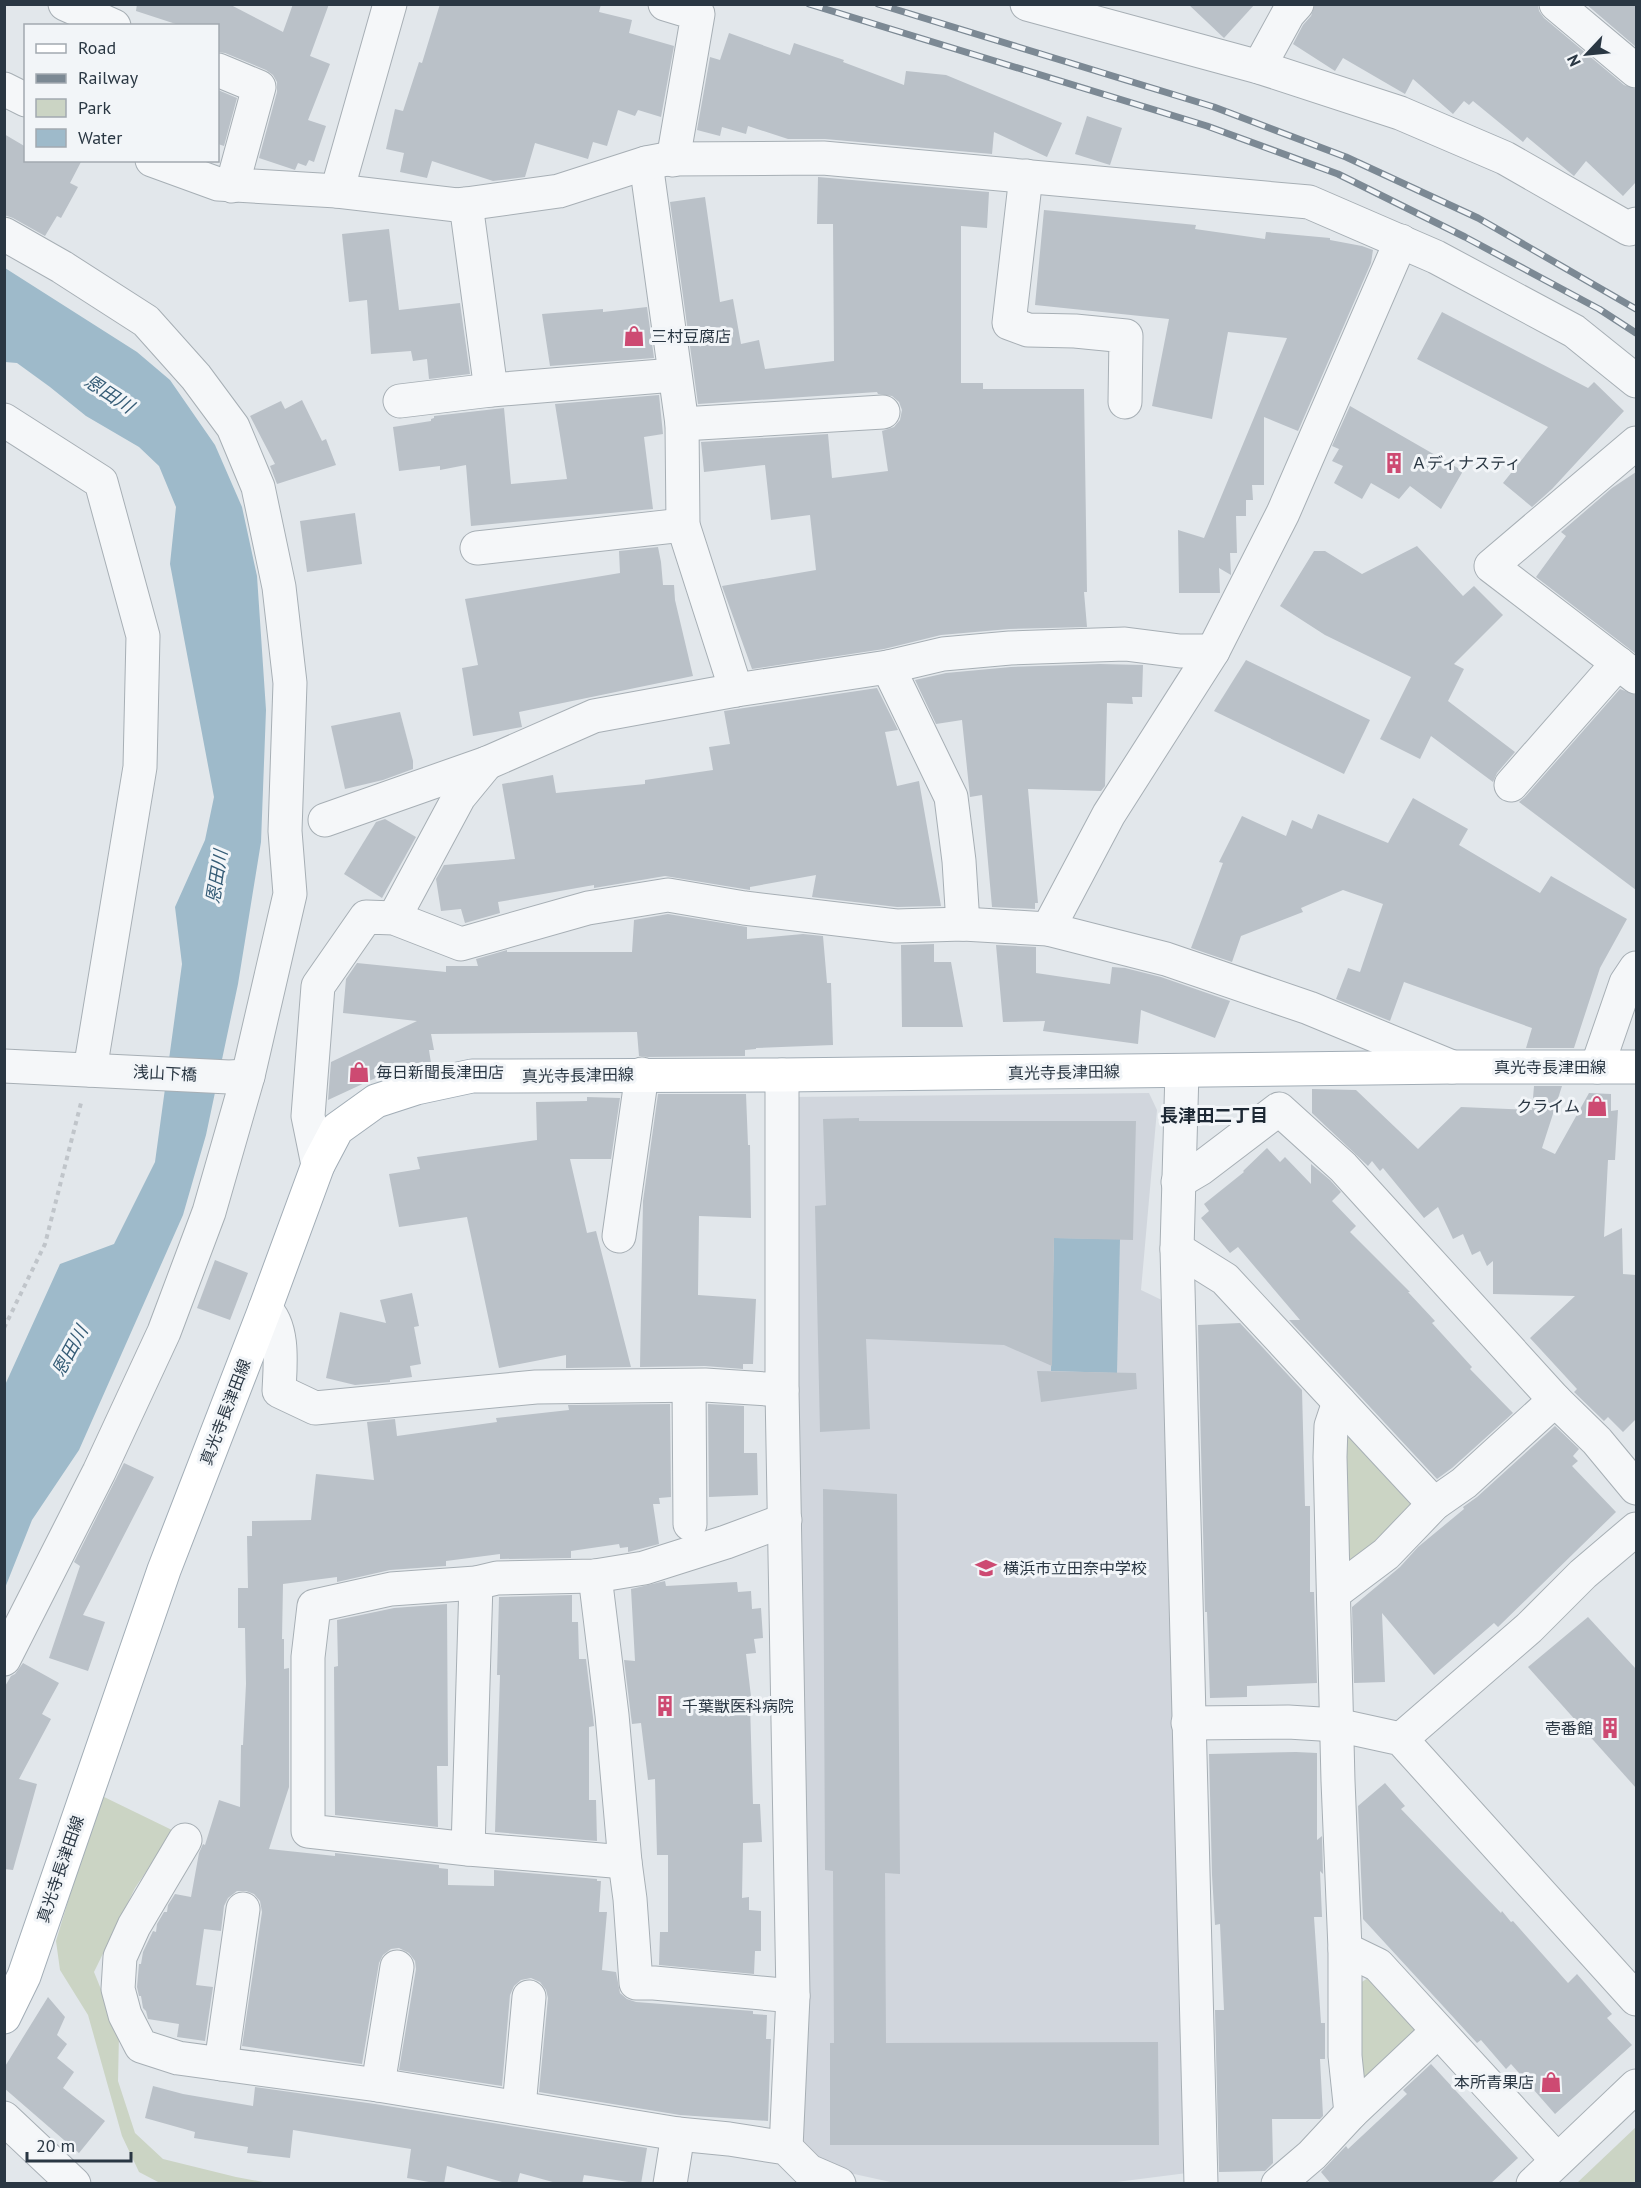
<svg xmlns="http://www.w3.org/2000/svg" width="1641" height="2188" font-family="'PT Sans','Noto Sans JP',sans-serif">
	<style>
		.built { fill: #d1d6dd }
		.green { fill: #cbd4c4 }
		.water { fill: #9ebaca }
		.building { fill: #bac1c8 }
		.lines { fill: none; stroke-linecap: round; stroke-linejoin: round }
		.minor-casing { stroke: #a7afb5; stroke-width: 35 }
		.major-casing { stroke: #a2adb6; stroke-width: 35 }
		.path { stroke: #c0c5ca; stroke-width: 4; stroke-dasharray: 4.5 4.5; stroke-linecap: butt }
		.minor { stroke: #f5f7f9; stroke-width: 33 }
		.major { stroke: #fff; stroke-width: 33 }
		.rail-casing { stroke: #7c8994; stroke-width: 7 }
		.rail { stroke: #f2f5f8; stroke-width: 4.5; stroke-dasharray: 14; stroke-linecap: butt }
		.labels { text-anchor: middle; stroke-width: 6; stroke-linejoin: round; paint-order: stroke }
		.poi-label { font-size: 16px; fill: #2a3743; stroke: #f2f5f8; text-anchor: start }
		.street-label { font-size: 16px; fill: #2a3743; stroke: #f2f5f8 }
		.water-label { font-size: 18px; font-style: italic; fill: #355c76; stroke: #f2f5f8 }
		.neighbourhood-label { font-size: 18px; font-weight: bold; fill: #1d2834; stroke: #f2f5f8 }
	</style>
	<rect width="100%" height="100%" fill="#e2e7eb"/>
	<polygon class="built" points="1149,1093 1157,1110 1141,1290 1168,1303 1187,2173 1101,2184 895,2183 845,2172 804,2150 798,1422 792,1097"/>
	<g class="green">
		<polygon points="1356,1434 1413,1495 1410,1514 1356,1562 1344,1561 1337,1440"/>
		<polygon points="100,1795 174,1831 135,1888 94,1972 119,2034 118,2081 135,2133 163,2159 236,2177 269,2183 160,2183 139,2172 122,2136 88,2015 60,1970 56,1941"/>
		<polygon points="1373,1975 1414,2020 1416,2040 1368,2080 1355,2078 1352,1988"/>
		<polygon points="1636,2127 1636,2183 1577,2183"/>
	</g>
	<g class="water">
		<polygon points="5,268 137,352 170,380 215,445 242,507 257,576 266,710 261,842 238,984 206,1135 183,1215 79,1450 32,1520 5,1588 5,1385 60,1264 114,1244 155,1162 182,964 175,907 205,840 214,797 170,564 176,507 159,466 139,447 86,416 50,387 17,363 5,362"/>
		<polygon points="1054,1238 1120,1239 1117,1373 1051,1371"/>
	</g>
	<g class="building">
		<polygon points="137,4 229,4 283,32 293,4 329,4 310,56 330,64 308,120 326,126 314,162 309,160 306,166 298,163 295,170 259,158 277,92 277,82 273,75 266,70 225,53 218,52 218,26 182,26 136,11"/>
		<polygon points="440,4 601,4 599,12 632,20 629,33 674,46 661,117 638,110 635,116 618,110 607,146 593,142 588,159 535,143 525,177 493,181 432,161 427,178 400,172 404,153 386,149 395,109 403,111 419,62 422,63"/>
		<polygon points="1188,4 1255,4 1224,38"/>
		<polygon points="1315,4 1538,4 1539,11 1544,18 1624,85 1636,89 1636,182 1623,196 1586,161 1574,176 1527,137 1523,142 1473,101 1469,105 1464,101 1453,114 1413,79 1405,94 1343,58 1335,71 1293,44 1303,25 1311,16"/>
		<polygon points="1586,4 1636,4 1636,47"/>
		<polygon points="729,33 790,55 794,43 844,60 843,62 904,85 906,71 946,75 1062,123 1047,157 994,132 992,154 825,139 788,139 748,126 746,134 722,127 720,136 697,130 710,57 720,60"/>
		<polygon points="218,90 237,98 224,146 218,144"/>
		<polygon points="1087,116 1122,128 1110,165 1075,154"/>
		<polygon points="4,134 26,147 26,160 82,160 70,183 78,187 61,218 57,216 45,236 13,218 4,215"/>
		<polygon points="818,177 989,192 987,228 961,226 961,383 983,383 983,389 1084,389 1087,592 1084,592 1087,627 1009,629 941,635 884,649 752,669 722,586 816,570 810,515 771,520 765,465 704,472 701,442 828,434 832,478 888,471 882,431 894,427 900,420 902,410 899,402 892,396 878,394 877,392 698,404 670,202 705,197 720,302 733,299 741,344 759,340 765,369 834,361 833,224 817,224"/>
		<polygon points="1044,210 1196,225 1195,229 1265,239 1266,232 1330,238 1330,240 1362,246 1373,250 1371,263 1298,431 1264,417 1264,485 1252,485 1253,500 1246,500 1246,516 1236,516 1237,553 1230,553 1231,575 1219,568 1220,593 1179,593 1178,530 1204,538 1287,338 1228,332 1212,419 1152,406 1169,319 1035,305"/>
		<polygon points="389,229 399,310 460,303 470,374 429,379 427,359 413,361 411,351 371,354 367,300 349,302 342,234"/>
		<polygon points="647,307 654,358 550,366 542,314 603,309 603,312"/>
		<polygon points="1442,312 1588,388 1594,382 1624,411 1552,489 1532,507 1503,483 1548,427 1417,359"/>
		<polygon points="659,395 663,434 644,437 653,509 471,526 466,465 440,470 440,466 399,471 393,427 431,421 431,419 434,418 434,416 504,408 511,484 567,479 555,404"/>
		<polygon points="302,400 322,441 326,439 336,465 277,484 270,466 275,464 250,416 281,401 285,409"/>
		<polygon points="1350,406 1463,471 1441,509 1410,486 1399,499 1371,483 1362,499 1334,483 1343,466 1332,461 1339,449 1332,446"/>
		<polygon points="1636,472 1636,654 1536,577 1566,536 1561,532 1612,488"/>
		<polygon points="355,513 362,564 307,572 300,521"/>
		<polygon points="1417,546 1463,596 1474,586 1503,615 1454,664 1464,669 1448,701 1515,752 1497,773 1493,782 1431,736 1420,759 1380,739 1411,677 1325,635 1280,606 1314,551 1325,551 1362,574"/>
		<polygon points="658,547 661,562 663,585 674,585 675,600 693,676 519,712 522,727 473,736 462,668 478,665 465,599 620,573 619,551"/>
		<polygon points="1246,660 1370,720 1344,774 1214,711"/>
		<polygon points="1100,664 1143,665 1142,697 1132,697 1133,704 1107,703 1105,786 1101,791 1028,789 1038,903 1035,903 1035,909 992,907 982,795 970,797 962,720 936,724 915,680 946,673 1011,667"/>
		<polygon points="877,688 898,730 885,732 897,786 919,781 941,906 897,907 812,897 816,875 750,887 750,890 665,876 594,888 594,885 498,902 500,913 465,923 461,909 441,911 436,879 444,865 515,859 502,784 553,775 556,793 645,784 645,780 713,770 709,747 730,744 724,711"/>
		<polygon points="1620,689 1636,695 1636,890 1519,802 1525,797"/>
		<polygon points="400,712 413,761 413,769 383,780 345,789 331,726"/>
		<polygon points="1413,798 1468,829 1459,845 1540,893 1551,876 1627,919 1600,968 1574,1048 1526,1048 1532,1028 1404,982 1390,1021 1336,999 1348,968 1360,972 1383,904 1343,890 1301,908 1303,912 1241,936 1232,962 1191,948 1223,863 1219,862 1242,816 1286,836 1292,820 1312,829 1318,814 1388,843"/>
		<polygon points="385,819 416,837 382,898 344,874 376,822"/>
		<polygon points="668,914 747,927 747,939 803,934 823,936 827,983 831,983 833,1045 756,1048 756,1049 745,1050 745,1056 648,1057 639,1056 637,1032 431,1034 434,1050 429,1050 431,1063 395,1069 328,1100 331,1062 417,1021 343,1013 346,979 357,963 446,972 446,966 478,966 476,959 507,950 507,952 632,952 634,920"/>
		<polygon points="934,944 934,962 951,962 963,1027 902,1027 901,945"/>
		<polygon points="996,945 1036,947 1036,973 1110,984 1112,967 1125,968 1161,977 1230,1001 1215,1038 1141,1010 1138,1044 1043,1031 1045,1021 1003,1022"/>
		<polygon points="1534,1086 1562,1086 1542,1148 1555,1154 1589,1093 1611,1094 1611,1111 1618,1110 1615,1160 1608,1160 1604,1237 1622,1228 1623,1274 1636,1275 1636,1419 1623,1432 1608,1417 1604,1421 1574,1392 1577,1389 1530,1338 1575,1296 1493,1294 1493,1261 1487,1266 1480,1251 1472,1255 1463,1234 1453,1239 1438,1207 1424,1218 1383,1168 1380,1171 1372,1161 1368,1166 1312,1113 1312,1089 1356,1090 1418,1149 1461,1107 1532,1110"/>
		<polygon points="658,1094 746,1094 748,1145 750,1145 751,1218 699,1216 698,1295 756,1299 753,1364 743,1364 743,1369 705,1366 640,1367 643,1201"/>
		<polygon points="587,1097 620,1098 611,1159 570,1159 587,1233 596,1231 631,1367 566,1368 566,1355 499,1368 467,1217 399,1227 389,1174 420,1169 417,1157 537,1140 536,1102 587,1101"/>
		<polygon points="859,1118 859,1121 1136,1121 1133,1240 1054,1238 1052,1366 1004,1345 866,1339 870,1429 820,1432 815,1206 826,1205 823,1119"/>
		<polygon points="1267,1148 1280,1162 1285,1157 1311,1184 1311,1164 1330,1180 1341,1192 1332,1201 1356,1226 1350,1232 1410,1292 1408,1292 1435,1321 1432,1323 1472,1367 1470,1369 1513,1413 1452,1468 1437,1479 1289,1320 1300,1320 1238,1247 1230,1253 1201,1218 1209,1211 1204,1204 1244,1172 1243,1171"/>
		<polygon points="215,1260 248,1273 230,1320 197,1308"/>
		<polygon points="412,1293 419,1326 414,1327 421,1364 410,1366 412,1377 390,1380 390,1382 355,1385 326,1378 340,1312 386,1323 380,1300"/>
		<polygon points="1240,1323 1302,1390 1305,1506 1310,1506 1310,1592 1314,1592 1317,1683 1247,1686 1247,1697 1210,1698 1207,1612 1205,1612 1198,1325"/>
		<polygon points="1037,1371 1136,1373 1137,1389 1041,1402"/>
		<polygon points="670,1404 671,1497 659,1498 660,1504 653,1504 659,1544 628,1552 628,1547 620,1548 619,1544 571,1551 571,1558 500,1559 500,1554 446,1561 446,1566 390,1570 337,1582 337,1577 283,1584 282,1639 284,1639 284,1669 289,1668 289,1787 269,1849 335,1856 335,1853 439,1865 439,1868 448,1869 448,1885 494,1886 494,1870 597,1879 597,1881 601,1881 599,1912 607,1912 602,1970 616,1972 620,1993 627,1999 636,2002 753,2011 753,2014 767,2015 766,2039 771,2039 768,2121 680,2115 539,2092 548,1998 546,1990 540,1982 531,1978 521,1980 514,1986 510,1995 502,2086 399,2070 416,1969 415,1961 409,1953 399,1948 391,1949 383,1955 379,1963 362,2064 242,2046 262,1912 260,1901 254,1894 246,1891 237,1891 228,1898 224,1906 221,1931 204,1929 196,1985 213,1987 205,2041 177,2037 179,2024 148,2019 146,2011 143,2008 141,1996 139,1996 137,1987 139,1964 141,1964 143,1952 153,1931 156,1932 157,1924 164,1912 167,1912 168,1905 175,1894 191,1897 199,1853 203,1844 205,1845 219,1800 240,1807 241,1745 243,1745 246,1684 245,1628 238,1628 238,1588 248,1588 247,1536 252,1536 252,1521 311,1520 316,1474 374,1480 367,1422 395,1419 397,1436 497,1422 496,1418 569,1410 568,1405"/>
		<polygon points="708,1404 744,1406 744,1453 757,1453 758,1495 709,1497"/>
		<polygon points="1555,1426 1579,1449 1573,1456 1578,1461 1572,1466 1616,1512 1498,1627 1494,1623 1434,1675 1382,1613 1385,1682 1354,1683 1352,1607 1400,1567 1418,1547 1464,1509 1463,1507 1477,1497"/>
		<polygon points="124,1463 154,1477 83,1615 105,1622 88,1671 49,1658 80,1566 74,1562"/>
		<polygon points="823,1489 897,1494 900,1874 885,1873 886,2043 1158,2042 1159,2145 830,2145 830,2043 834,2043 833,1871 825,1870"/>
		<polygon points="665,1581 666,1586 737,1582 738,1592 751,1591 752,1609 761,1608 763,1638 754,1639 756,1653 746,1654 752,1705 750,1705 753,1804 760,1804 762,1842 743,1843 742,1898 749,1897 749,1910 761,1911 761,1951 755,1951 754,1974 659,1965 660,1932 668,1932 668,1855 657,1855 655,1779 648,1780 641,1723 632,1724 624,1660 635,1661 631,1589"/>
		<polygon points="572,1595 572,1622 578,1622 579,1659 586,1659 593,1717 594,1726 589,1727 589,1800 596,1800 597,1841 495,1832 500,1675 497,1675 499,1597"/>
		<polygon points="447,1604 448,1766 437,1766 438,1827 335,1815 334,1667 338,1666 337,1620 394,1608"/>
		<polygon points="1588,1617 1636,1669 1636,1788 1528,1667"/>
		<polygon points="23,1663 59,1683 42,1714 51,1719 19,1779 37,1784 13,1870 4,1869 4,1688 11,1676 15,1674"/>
		<polygon points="1296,1752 1317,1753 1317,1840 1322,1836 1323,1874 1320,1871 1322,1917 1314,1917 1321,2023 1325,2023 1325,2059 1320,2059 1323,2116 1320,2119 1272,2119 1273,2163 1265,2171 1219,2172 1215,2010 1224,2010 1220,1924 1215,1925 1212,1875 1209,1754"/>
		<polygon points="1385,1783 1405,1806 1401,1809 1501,1913 1502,1911 1511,1922 1513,1921 1568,1983 1577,1974 1612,2014 1607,2018 1632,2045 1555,2114 1511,2064 1506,2069 1481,2040 1477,2043 1363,1919 1358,1806"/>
		<polygon points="48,1997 65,2017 57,2035 67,2044 57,2058 74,2072 63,2088 105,2121 79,2153 4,2088 4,2068"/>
		<polygon points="1431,2064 1518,2158 1490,2184 1331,2184 1321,2172 1346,2146 1348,2149 1407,2094 1403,2090"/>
		<polygon points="153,2086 183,2094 253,2106 255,2087 375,2104 647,2148 641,2184 584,2175 582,2184 560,2184 520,2173 517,2184 509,2184 447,2166 444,2184 440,2184 407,2178 411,2149 293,2130 290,2158 247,2153 248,2147 194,2138 195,2132 145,2118"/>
	</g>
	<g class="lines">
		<defs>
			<g id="minor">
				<polyline points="65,4 114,26"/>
				<polyline points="665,4 698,14 673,160"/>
				<polyline points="1027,4 1259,67 1400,113 1505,158 1629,229 1636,224"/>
				<polyline points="1556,4 1636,71"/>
				<polyline points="1259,67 1288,14 1297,4"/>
				<polyline points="218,70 259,87 232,186"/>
				<polyline points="4,89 26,100"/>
				<polyline points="152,160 218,184 337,191 390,4"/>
				<polyline points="646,163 682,424 683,525 736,690"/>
				<polyline points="1026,176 1009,323 1028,330 1075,331 1126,336 1125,402"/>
				<polyline points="337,191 457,205 466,204 559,191 646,163 667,159 823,158 1309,202 1436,257 1574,331 1636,381"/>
				<polyline points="466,204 491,390"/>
				<polyline points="4,234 62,267 146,321 196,377 233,427 258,487 279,587 290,683 285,831 290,894 248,1076 209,1212 164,1332 99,1472 4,1659"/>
				<polyline points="400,401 491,390 674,375"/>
				<polyline points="4,420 101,482 143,636 140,767 90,1070"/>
				<polyline points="682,424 883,412"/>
				<polyline points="1636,443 1491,566 1636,677"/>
				<polyline points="477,548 683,525"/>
				<polyline points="888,667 951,797 959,861 963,924"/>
				<polyline points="1511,785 1618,663"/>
				<polyline points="325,820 487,763 594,716 736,690 888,667 943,654 1010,648 1125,644 1180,651 1213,651"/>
				<polyline points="394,918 459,797 487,763"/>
				<polyline points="1048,929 1109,814 1213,651 1283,513 1401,241"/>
				<polyline points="4,1066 229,1077 248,1076"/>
				<polyline points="1597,1067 1626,983 1636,968"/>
				<polyline points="1182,1071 1177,1249 1201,2184"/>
				<polyline points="782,1075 782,1390 793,1996 786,2148"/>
				<polyline points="318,1165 308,1116 318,986 366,917 394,918 461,944 588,908 668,895 744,908 896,926 963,924 1048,929 1166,959 1309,1008 1452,1067"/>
				<polyline points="1178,1182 1200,1169 1279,1109 1343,1167 1555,1400 1597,1441 1636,1488"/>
				<polyline points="619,1236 642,1074"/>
				<polyline points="1177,1249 1225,1279 1434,1504"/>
				<path d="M265 1309C285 1327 280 1367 279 1391L315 1408 536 1387 705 1385 782 1390"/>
				<polyline points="689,1386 690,1524"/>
				<polyline points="1339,1402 1331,1426 1330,1457 1338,1781 1345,1949 1345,2056 1351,2113"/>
				<polyline points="595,1576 612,1715 625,1862 630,1899 636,1983 654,1983 793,1996"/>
				<polyline points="1334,1593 1386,1554 1434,1504 1464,1483 1555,1400"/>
				<polyline points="1188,1723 1288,1722 1337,1725 1401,1739 1636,1999"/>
				<polyline points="1401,1739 1529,1628 1583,1574 1636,1529"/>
				<polyline points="185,1840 134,1926 120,1957 118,1989 125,2015 141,2046 178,2058 378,2085 678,2134 729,2139 786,2148 809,2171 839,2184"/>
				<polyline points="468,1849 476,1583"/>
				<polyline points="625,1862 468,1849 308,1831 308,1657 314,1606 391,1589 476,1583 497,1578 595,1576 644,1568 726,1542 785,1520"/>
				<polyline points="1345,1949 1378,1965 1557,2160"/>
				<polyline points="221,2064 243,1909"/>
				<polyline points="378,2085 397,1967"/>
				<polyline points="519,2107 529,1997"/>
				<polyline points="4,2118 74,2184"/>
				<polyline points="670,2184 678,2134"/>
				<polyline points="1278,2184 1312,2155 1351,2113 1438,2031"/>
				<polyline points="1533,2184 1636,2086"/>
			</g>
			<polyline id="major" points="4,2017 24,1976 164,1570 265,1309 318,1165 337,1129 376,1101 416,1088 472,1076 782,1075 1452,1067 1636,1067"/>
		</defs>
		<use href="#minor" class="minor-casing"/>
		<use href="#major" class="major-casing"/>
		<polyline class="path" points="4,1328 45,1244 81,1103"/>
		<use href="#minor" class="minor"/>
		<use href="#major" class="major"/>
		<defs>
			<g id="rail">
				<polyline points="809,4 1207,126 1338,174 1465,237 1599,309 1636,333"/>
				<polyline points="878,4 1214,107 1346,157 1478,218 1636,309"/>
			</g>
		</defs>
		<use href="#rail" class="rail-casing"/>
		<use href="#rail" class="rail"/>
	</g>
	<defs>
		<symbol id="shop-bare" viewBox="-9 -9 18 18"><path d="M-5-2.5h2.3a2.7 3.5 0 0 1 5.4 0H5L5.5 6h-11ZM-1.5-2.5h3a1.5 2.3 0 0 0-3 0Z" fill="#cd4a72" stroke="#f2f5f8" stroke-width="2.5" paint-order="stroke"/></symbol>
		<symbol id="building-bare" viewBox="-9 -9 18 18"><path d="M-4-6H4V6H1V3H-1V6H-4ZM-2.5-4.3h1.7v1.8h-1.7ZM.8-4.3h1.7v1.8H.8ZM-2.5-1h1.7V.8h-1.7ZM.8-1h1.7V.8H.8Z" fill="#cd4a72" stroke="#f2f5f8" stroke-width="2.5" paint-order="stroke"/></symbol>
		<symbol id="school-bare" viewBox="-9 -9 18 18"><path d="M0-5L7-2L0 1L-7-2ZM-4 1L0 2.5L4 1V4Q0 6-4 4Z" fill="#cd4a72" stroke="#f2f5f8" stroke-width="2.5" paint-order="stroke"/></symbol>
	</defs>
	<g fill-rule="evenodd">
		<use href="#shop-bare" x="619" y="321" width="30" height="30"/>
		<use href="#building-bare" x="1379" y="448" width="30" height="30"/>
		<use href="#shop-bare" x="344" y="1057" width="30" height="30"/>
		<use href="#shop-bare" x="1582" y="1091" width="30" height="30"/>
		<use href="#school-bare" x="971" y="1553" width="30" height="30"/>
		<use href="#building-bare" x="650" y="1691" width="30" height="30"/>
		<use href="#building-bare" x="1595" y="1713" width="30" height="30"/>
		<use href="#shop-bare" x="1536" y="2067" width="30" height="30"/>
	</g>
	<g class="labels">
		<g class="poi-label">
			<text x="651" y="342">三村豆腐店</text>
			<text x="1411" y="469">Ａディナスティ</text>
			<text x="376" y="1078">毎日新聞長津田店</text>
			<text x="1580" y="1112" text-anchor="end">クライム</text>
			<text x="1003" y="1574">横浜市立田奈中学校</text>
			<text x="682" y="1712">千葉獣医科病院</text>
			<text x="1593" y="1734" text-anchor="end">壱番館</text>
			<text x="1534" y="2088" text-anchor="end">本所青果店</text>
		</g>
		<g class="street-label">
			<text x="1550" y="1073">真光寺長津田線</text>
			<text transform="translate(1064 1072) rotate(-1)" y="6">真光寺長津田線</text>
			<text transform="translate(165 1073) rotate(3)" y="6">浅山下橋</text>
			<text transform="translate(578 1075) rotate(-1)" y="6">真光寺長津田線</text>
			<text transform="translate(225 1412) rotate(-69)" y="6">真光寺長津田線</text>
			<text transform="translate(60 1869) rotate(-71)" y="6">真光寺長津田線</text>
		</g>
		<g class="water-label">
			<text transform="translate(109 394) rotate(33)" y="6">恩田川</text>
			<text transform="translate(217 877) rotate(-81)" y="6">恩田川</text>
			<text transform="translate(70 1351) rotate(-61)" y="6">恩田川</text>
		</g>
		<g class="neighbourhood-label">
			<text x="1214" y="1122">長津田二丁目</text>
		</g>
	</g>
	<rect width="1641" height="2188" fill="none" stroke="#2a3743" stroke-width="12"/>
	<rect x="24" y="24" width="195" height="138" fill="#f2f5f8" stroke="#a2a9b0" stroke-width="1.5"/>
	<rect x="36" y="44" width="30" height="9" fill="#ffffff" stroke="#a2a9b0" stroke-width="1.5"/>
	<text x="78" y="54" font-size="18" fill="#2a3743">Road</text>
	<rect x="36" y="74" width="30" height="9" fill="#7c8994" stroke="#a2a9b0" stroke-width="1.5"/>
	<text x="78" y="84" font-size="18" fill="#2a3743">Railway</text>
	<rect x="36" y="99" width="30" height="18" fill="#cbd4c4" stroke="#a2a9b0" stroke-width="1.5"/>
	<text x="78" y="114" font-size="18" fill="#2a3743">Park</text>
	<rect x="36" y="129" width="30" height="18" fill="#9ebaca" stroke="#a2a9b0" stroke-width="1.5"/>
	<text x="78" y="144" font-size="18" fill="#2a3743">Water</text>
	<g transform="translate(1587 54) rotate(244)" stroke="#f2f5f8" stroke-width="4.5" paint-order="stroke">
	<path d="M0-4.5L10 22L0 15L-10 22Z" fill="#2a3743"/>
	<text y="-9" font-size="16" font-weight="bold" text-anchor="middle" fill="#2a3743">N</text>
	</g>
	<path d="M27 2152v9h104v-9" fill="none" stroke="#2a3743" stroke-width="3"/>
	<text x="36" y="2152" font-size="18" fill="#2a3743" stroke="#f2f5f8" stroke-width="4.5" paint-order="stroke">20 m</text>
</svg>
